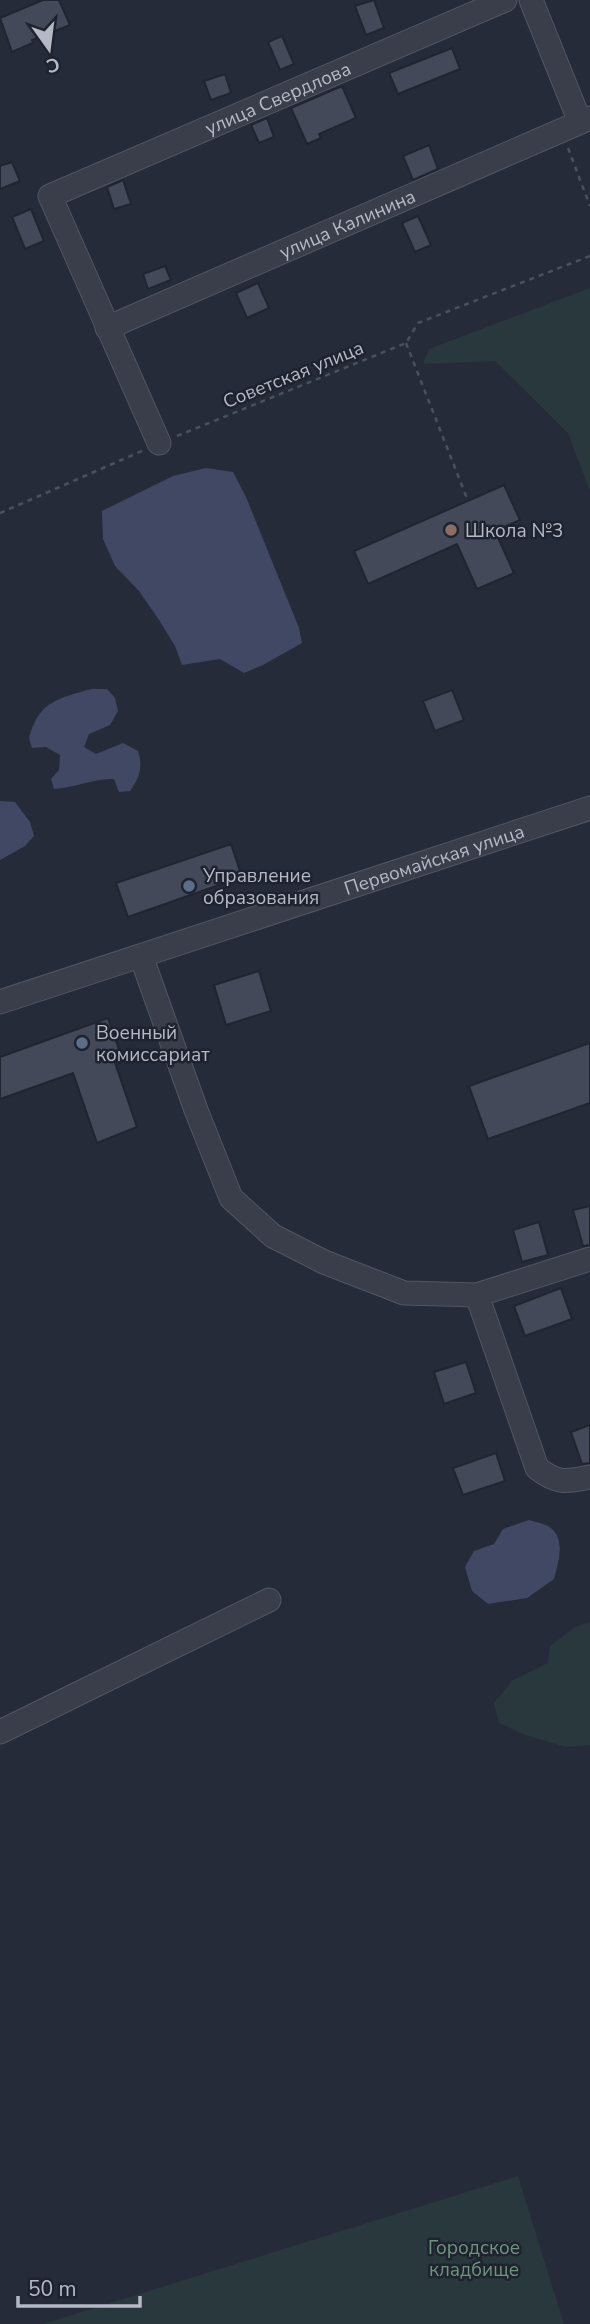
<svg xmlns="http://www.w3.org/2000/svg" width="590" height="2324" font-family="'Nunito Sans',sans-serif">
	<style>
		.green { fill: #29383c }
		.water { fill: #404863 }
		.building { fill: #434959; stroke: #212531; stroke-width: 2 }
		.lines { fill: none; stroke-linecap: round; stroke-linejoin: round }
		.minor-casing { stroke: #525662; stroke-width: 25 }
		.path { stroke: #465358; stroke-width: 2.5; stroke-dasharray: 5 5; stroke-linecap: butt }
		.minor { stroke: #3a3e4a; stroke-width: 23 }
		.education-dot { fill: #8d6e63; stroke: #1f232f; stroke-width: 2.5 }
		.service-dot { fill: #5c6f8a; stroke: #1f232f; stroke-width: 2.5 }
		.labels { text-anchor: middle; stroke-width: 5; stroke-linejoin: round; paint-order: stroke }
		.street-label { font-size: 19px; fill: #b5b9c6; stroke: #1f232f }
		.poi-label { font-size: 19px; fill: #b5b9c6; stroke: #1f232f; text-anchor: start }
		.park-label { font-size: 19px; fill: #6f947e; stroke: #1f232f }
	</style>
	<rect width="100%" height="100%" fill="#262b3a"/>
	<g class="green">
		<polygon points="590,288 590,491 568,433 495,361 423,364 429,349"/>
		<polygon points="590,1622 590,1745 565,1747 523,1734 499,1723 494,1703 513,1680 548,1663 550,1646 575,1627"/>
		<polygon points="518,2176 564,2324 43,2324"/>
	</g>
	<g class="water">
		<polygon points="206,468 233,472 246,497 299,628 302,643 263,665 244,673 220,659 182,665 175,646 159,620 139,591 115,566 103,539 102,511 173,476"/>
		<path d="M91 689H107L115 698 118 711 110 725 89 734 84 747 96 754 123 743 138 751C143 767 140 777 130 791L119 792 114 779C94 778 74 788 54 789L51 779 59 770 60 755 46 747 32 748 29 738C39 701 57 699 91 689Z"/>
		<polygon points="0,801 15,802 30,822 34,836 25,846 0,860"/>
		<path d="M529 1520C535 1522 546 1524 551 1528 566 1541 558 1563 554 1579L527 1598 488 1604 472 1591 465 1567 474 1551 494 1544 503 1529Z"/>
	</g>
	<g class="building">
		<polygon points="43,0 59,0 70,25 32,40 33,43 12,52 0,18"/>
		<polygon points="374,0 384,28 366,35 355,6"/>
		<polygon points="282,36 294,64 280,70 268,42"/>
		<polygon points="452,48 460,69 398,94 389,73"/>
		<polygon points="225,74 231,93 211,100 204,81"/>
		<polygon points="342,86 356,118 319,134 321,138 307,144 291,108"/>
		<polygon points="267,118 274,137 259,143 251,125"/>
		<polygon points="429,145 438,169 413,180 403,156"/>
		<polygon points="12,162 20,181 0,189 0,166"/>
		<polygon points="123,180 131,204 114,209 107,187"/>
		<polygon points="31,209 44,241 25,249 12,217"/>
		<polygon points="418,216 431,245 415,252 402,223"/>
		<polygon points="165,266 171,280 148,289 143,274"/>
		<polygon points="258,283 269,308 247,318 236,293"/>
		<polygon points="504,485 520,520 495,531 514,573 477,589 457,544 368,584 354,551"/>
		<polygon points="452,690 464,720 435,731 423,701"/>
		<polygon points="231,844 242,877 128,917 116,883"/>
		<polygon points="259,971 271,1011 226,1025 214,985"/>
		<polygon points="108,1018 121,1055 113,1057 137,1127 97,1143 73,1073 0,1099 0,1057"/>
		<polygon points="590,1043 590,1103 488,1139 469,1086"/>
		<polygon points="590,1206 590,1245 583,1246 573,1210"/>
		<polygon points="539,1222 548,1255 522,1262 513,1230"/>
		<polygon points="561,1288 572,1319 525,1336 514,1306"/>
		<polygon points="466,1362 476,1393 444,1404 434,1372"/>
		<polygon points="590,1425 590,1463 582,1464 571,1432"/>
		<polygon points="496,1453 505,1481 463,1495 453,1468"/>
	</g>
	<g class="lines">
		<defs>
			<g id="minor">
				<polyline points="531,0 580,122"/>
				<path id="s1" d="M107 328 590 118"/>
				<path id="s2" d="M159 443 50 196 505 0"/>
				<polyline points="141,956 196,1110 231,1198 273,1236 324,1262 404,1293 477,1295 590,1259"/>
				<path id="s3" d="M0 1002 590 808"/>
				<path d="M477 1295 537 1468C557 1484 566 1482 590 1477"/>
				<polyline points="0,1732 269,1600"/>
			</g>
		</defs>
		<use href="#minor" class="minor-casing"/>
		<g class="path">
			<polyline points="568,148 590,206"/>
			<polyline points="406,343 468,501"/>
			<polyline points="177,436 406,343 418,323 590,256"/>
			<polyline points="0,513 142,451"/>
		</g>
		<use href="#minor" class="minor"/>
	</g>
	<circle class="education-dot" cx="451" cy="530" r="7"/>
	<g class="service-dot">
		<circle cx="189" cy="886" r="7"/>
		<circle cx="82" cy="1043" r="7"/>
	</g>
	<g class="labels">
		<g class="street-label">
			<text dy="7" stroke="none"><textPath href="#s2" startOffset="518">улица Свердлова</textPath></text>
			<text dy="7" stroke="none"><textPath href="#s1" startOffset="262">улица Калинина</textPath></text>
			<text transform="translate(293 374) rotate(-22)" y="7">Советская улица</text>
			<text dy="7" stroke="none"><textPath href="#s3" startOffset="457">Первомайская улица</textPath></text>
		</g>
		<g class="poi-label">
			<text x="465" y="537">Школа №3</text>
			<text x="203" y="882">Управление<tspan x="203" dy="22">образования</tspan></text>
			<text x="96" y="1039">Военный<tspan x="96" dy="22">комиссариат</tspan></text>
		</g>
		<g class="park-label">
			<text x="474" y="2254">Городское<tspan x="474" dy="22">кладбище</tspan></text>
		</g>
	</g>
	<g transform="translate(49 49) rotate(166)" stroke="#1f232f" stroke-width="5" paint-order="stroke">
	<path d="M0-5L12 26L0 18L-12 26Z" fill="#b5b9c6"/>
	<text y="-10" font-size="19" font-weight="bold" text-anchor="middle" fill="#b5b9c6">С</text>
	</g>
	<path d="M18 2296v10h122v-10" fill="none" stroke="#b5b9c6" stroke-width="3.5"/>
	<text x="28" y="2296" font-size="21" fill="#b5b9c6" stroke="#1f232f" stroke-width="5" paint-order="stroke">50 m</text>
</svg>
